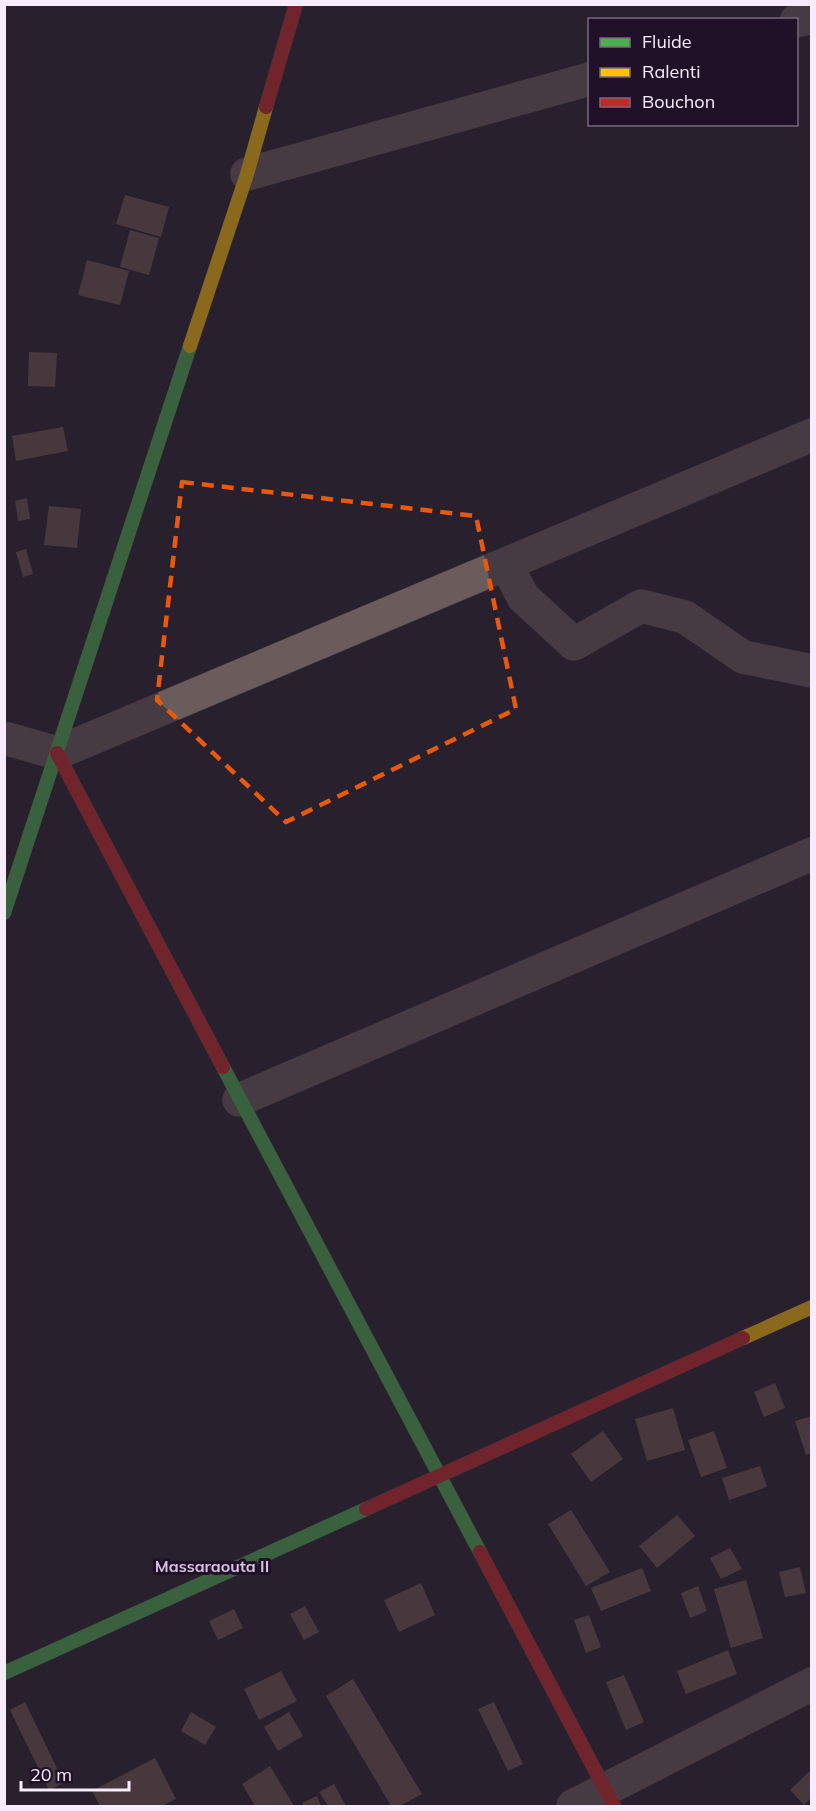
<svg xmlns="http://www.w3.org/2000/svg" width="816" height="1811" font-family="Mulish,sans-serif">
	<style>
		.building { fill: #685651 }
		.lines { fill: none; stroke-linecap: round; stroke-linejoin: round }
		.street-casing { stroke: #453d49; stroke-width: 34 }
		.fast-casing { stroke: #453d49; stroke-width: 15 }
		.slow-casing { stroke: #453d49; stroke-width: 15 }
		.jam-casing { stroke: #453d49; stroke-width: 15 }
		.street { stroke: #695c5b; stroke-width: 33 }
		.fast { stroke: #4caf50; stroke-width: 14 }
		.slow { stroke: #ffc107; stroke-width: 14 }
		.jam { stroke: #c62828; stroke-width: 14 }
		.marked { fill: none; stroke: #e8590c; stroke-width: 4.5; stroke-dasharray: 12 8; stroke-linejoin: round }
		.labels { text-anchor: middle; stroke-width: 6; stroke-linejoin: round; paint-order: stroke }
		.neighbourhood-label { font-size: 16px; font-weight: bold; fill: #d5c2e0; stroke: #201128 }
	</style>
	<rect width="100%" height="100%" fill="#29202d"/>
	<g class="building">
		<polygon points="125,195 169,207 161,237 116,224"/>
		<polygon points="130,230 159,238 149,275 120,267"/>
		<polygon points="87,260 129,271 120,305 78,295"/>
		<polygon points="29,352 57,353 55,387 28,386"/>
		<polygon points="63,427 68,451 16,461 12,436"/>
		<polygon points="27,498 30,519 18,521 15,501"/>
		<polygon points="49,506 81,509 77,548 44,545"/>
		<polygon points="26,549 33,574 23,577 16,552"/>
		<polygon points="775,1383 785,1408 764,1417 754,1392"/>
		<polygon points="673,1408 685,1450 647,1461 635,1419"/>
		<polygon points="812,1416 812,1453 806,1455 795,1421"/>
		<polygon points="603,1431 623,1459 591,1482 571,1454"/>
		<polygon points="714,1431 727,1468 701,1477 688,1440"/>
		<polygon points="760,1466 767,1487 729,1500 722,1478"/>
		<polygon points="571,1510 610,1572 586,1586 548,1524"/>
		<polygon points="677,1515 695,1536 657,1568 639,1546"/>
		<polygon points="730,1548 742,1569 721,1579 710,1558"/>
		<polygon points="800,1567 806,1593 785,1597 779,1572"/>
		<polygon points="642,1568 651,1591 601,1611 591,1588"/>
		<polygon points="746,1580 763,1638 731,1648 714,1589"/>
		<polygon points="421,1583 435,1615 399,1632 384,1600"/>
		<polygon points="698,1586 707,1611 690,1618 681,1593"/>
		<polygon points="305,1606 319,1632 304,1640 290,1614"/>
		<polygon points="234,1609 243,1628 218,1640 209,1621"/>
		<polygon points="589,1615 601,1647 586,1653 574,1620"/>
		<polygon points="728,1650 737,1674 686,1694 677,1671"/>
		<polygon points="281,1671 297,1701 259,1720 244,1689"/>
		<polygon points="624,1675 644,1722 626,1730 606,1682"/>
		<polygon points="353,1679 422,1794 400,1806 391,1806 326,1696"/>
		<polygon points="25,1702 64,1783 49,1790 10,1710"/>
		<polygon points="494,1702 523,1764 508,1771 478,1709"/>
		<polygon points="191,1712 216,1727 205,1745 181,1731"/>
		<polygon points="289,1712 303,1736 278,1751 264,1727"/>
		<polygon points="155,1758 176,1799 162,1806 100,1806 92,1791"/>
		<polygon points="270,1766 294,1806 255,1806 242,1784"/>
		<polygon points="812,1769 812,1797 804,1805 790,1790"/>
		<polygon points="334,1784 346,1806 328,1806 319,1792"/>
		<polygon points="317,1796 321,1806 304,1806 302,1803"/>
	</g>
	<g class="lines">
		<defs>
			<g id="street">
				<polyline points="796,21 812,17"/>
				<polyline points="247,174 590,79"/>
				<polyline points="506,564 523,597 574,644 641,606 685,617 743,657 812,671"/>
				<polyline points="4,738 57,753 812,435"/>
				<polyline points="239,1100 812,854"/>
				<polyline points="573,1806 812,1684"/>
			</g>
			<g id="fast">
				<polyline points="4,913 190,346"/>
				<polyline points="223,1067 480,1552"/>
				<polyline points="4,1673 366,1509"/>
			</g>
			<g id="slow">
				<polyline points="190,346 247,174 266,107"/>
				<polyline points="743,1338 812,1307"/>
			</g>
			<g id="jam">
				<polyline points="266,107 296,4"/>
				<polyline points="57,753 223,1067"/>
				<polyline points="366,1509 743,1338"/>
				<polyline points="480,1552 614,1806"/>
			</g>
		</defs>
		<use href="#street" class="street-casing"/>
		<use href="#fast" class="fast-casing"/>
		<use href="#slow" class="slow-casing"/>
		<use href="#jam" class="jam-casing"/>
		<use href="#street" class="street"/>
		<use href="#fast" class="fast"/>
		<use href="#slow" class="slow"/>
		<use href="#jam" class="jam"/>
	</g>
	<path d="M0 0H816V1811H0ZM182 482 476 516 516 709 286 822 157 700Z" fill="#29202d" fill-opacity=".55" fill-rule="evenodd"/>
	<path class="marked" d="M182 482 476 516 516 709 286 822 157 700Z"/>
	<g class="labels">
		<g class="neighbourhood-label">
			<text x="212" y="1572">Massaraouta II</text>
		</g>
	</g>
	<rect width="816" height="1811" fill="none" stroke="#f6ecfc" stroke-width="12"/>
	<rect x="588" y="18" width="210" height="108" fill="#201128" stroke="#76697d" stroke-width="1.5"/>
	<rect x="600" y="38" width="30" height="9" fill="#4caf50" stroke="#76697d" stroke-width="1.5"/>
	<text x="642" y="48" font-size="18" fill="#f6ecfc">Fluide</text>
	<rect x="600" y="68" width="30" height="9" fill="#ffc107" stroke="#76697d" stroke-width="1.5"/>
	<text x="642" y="78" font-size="18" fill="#f6ecfc">Ralenti</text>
	<rect x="600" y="98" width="30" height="9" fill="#c62828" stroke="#76697d" stroke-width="1.5"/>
	<text x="642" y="108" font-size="18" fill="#f6ecfc">Bouchon</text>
	<path d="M21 1781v9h108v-9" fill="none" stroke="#f6ecfc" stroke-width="3"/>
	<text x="30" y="1781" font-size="18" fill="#f6ecfc" stroke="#201128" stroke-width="4.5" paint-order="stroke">20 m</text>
</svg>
